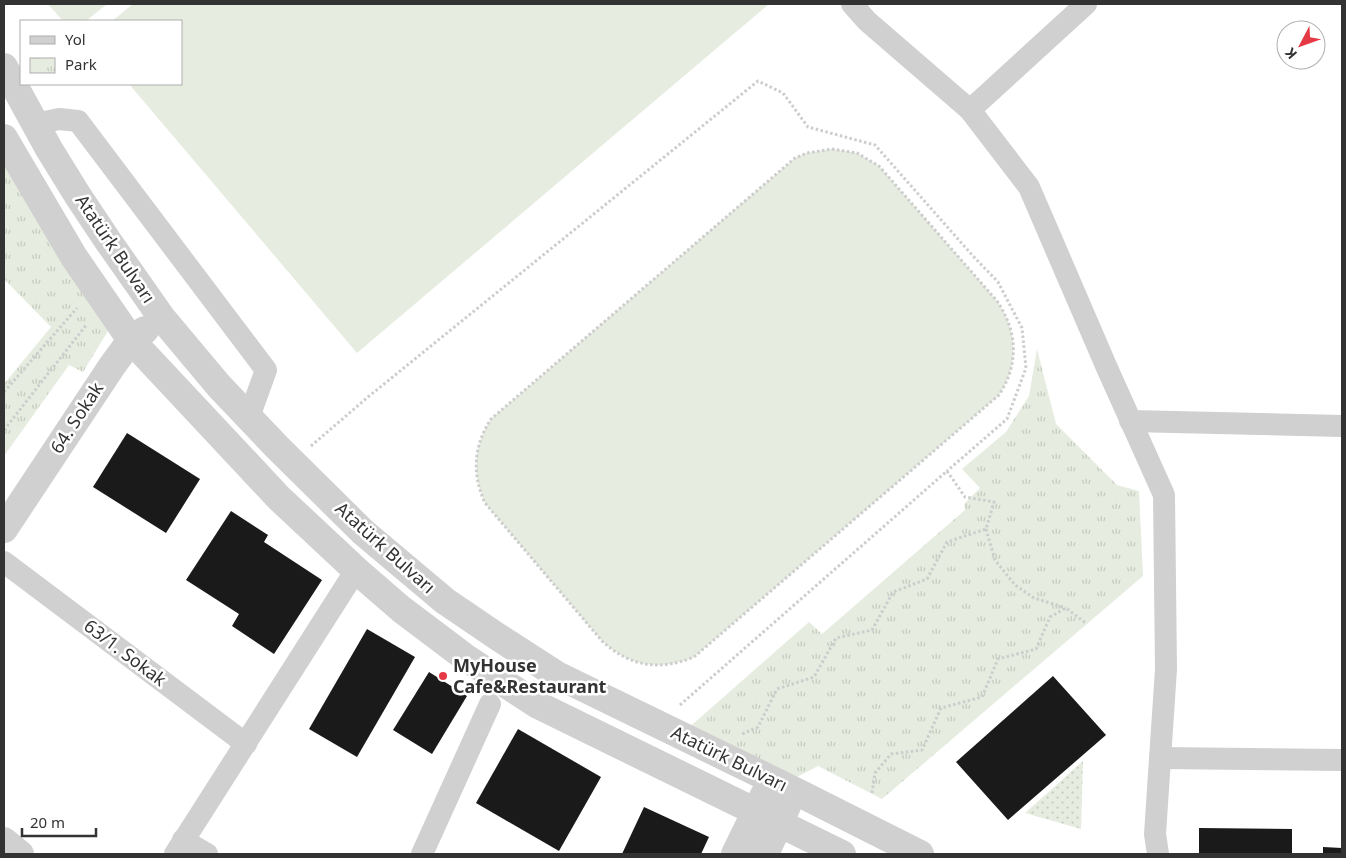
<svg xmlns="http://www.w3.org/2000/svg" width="1346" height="858" font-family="'Noto Sans',sans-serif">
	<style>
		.grass { fill: url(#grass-dots) }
		.park { fill: url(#park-tufts) }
		.garden { fill: #e6ecdf }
		.building { fill: #1a1a1a }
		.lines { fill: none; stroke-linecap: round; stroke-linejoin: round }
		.path { stroke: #cdcdcd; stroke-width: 3; stroke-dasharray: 2.5 2.5; stroke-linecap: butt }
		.minor { stroke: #d0d0d0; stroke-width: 22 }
		.tertiary { stroke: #d0d0d0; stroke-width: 28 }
		.poi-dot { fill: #e63946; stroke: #fff; stroke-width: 2 }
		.labels { text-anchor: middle; stroke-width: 5; stroke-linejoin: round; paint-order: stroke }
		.street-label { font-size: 18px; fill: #333; stroke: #fff }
		.poi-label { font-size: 18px; font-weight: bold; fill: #333; stroke: #fff; text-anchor: start }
	</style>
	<defs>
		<pattern id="grass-dots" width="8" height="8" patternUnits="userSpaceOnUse" patternTransform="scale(1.25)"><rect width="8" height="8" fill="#e6ecdf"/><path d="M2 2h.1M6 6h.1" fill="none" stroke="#c6cbc0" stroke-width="1.8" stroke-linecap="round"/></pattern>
		<pattern id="park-tufts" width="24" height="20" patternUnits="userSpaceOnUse" patternTransform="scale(1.25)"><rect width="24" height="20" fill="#e6ecdf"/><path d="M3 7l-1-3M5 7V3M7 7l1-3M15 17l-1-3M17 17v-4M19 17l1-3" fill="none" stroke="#c6cbc0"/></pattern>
	</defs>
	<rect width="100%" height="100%" fill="#fff"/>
	<polygon class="grass" points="1083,761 1081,829 1025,813"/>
	<g class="park">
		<polygon points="4,160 108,331 83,372 69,365 4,456 4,384 51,327 4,279"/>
		<polygon points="1037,349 1056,424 1117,485 1139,491 1143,576 882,799 818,766 789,781 685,731 809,622 822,634 965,510 964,504 980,488 962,469 1006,432 1029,396"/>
	</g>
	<g class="garden">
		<polygon points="48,4 107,4 86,21 63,21"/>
		<polygon points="133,4 769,4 357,353 129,84 181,84 181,21 112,21"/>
		<path d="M832 149 857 153 879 166 997 301C1018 332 1019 364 999 395L694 657C660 671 630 667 602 641L485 503C472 474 473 447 491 419L795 158 807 153Z"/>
	</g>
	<g class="building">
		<polygon points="127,433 200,479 166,533 93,487"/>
		<polygon points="231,511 268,535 264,542 322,580 274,654 232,626 239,614 186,580"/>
		<polygon points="367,629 415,657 357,757 309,729"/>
		<polygon points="429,672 467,696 432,754 393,730"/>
		<polygon points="1053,676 1106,735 1008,820 956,762"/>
		<polygon points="518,729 601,777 559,851 476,803"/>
		<polygon points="644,807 709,837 701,854 622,854"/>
		<polygon points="1199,828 1292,829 1292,854 1199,854"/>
		<polygon points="1323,847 1342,848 1342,854 1323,854"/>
	</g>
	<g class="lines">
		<g class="path">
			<path d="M832 149 857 153 879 166 997 301C1018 332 1019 364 999 395L694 657C660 671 630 667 602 641L485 503C472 474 473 447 491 419L795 158 807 153Z"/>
			<polyline points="4,392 77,308"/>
			<polyline points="4,430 87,324"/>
			<polyline points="311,446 368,397 758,81 783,93 808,127 875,145 973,256 998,282 1022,328 1026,368 1007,419 947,471"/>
			<polyline points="986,529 995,560 1015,585 1034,598 1066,608"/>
			<polyline points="680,705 947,471 965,497 994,502 986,529 947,542 927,579 893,592 872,630 836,638 814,677 777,689 758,727 740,735"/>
			<polyline points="872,793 875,773 891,754 922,750 941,708 982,697 998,659 1036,649 1050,617 1066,608 1087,624"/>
		</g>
		<g class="minor">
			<polyline points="852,4 867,21 970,110 1029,187 1107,368 1164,495 1166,669 1155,834 1158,854"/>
			<polyline points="970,110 1086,4"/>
			<polyline points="35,124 59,119 78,121 266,370 249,417"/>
			<polyline points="1130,421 1342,426"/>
			<polyline points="4,562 246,744"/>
			<polyline points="1160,758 1342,760"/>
			<polyline points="183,840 207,854"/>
			<polyline points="175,854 356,570"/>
			<polyline points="422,854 490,704"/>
		</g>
		<g class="tertiary">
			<polyline points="4,67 49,149 78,196 108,241 162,318 219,386 277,447 363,532 445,601 498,637 557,675 795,791 920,854"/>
			<polyline points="4,138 74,257 131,340 279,498 356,570 401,609 466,658 538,705 842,854"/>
			<polyline points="4,529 112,366 131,340 145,330"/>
			<polyline points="4,841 20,854"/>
			<polyline points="735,854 764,795"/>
			<polyline points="765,854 787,806"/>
		</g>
	</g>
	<circle class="poi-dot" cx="443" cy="676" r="5"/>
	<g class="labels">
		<g class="street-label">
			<text transform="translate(115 249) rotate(56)" y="6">Atatürk Bulvarı</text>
			<text transform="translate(77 418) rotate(-57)" y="6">64. Sokak</text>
			<text transform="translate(385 548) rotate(42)" y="6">Atatürk Bulvarı</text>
			<text transform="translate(125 653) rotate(37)" y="6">63/1. Sokak</text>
			<text transform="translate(729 759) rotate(26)" y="6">Atatürk Bulvarı</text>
		</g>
		<g class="poi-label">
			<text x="453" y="672">MyHouse<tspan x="453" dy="21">Cafe&amp;Restaurant</tspan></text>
		</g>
	</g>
	<rect width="1346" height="858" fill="none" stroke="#333333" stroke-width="10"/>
	<rect x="20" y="20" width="162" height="65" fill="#ffffff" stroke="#adadad"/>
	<rect x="30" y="36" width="25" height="8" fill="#d0d0d0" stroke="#adadad"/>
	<text x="65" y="45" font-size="15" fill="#333333">Yol</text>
	<rect x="30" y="58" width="25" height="15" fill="url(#park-tufts)" stroke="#adadad"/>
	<text x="65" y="70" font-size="15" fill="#333333">Park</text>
	<g transform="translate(1301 45) rotate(229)"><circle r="24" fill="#ffffff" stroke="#adadad"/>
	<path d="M0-4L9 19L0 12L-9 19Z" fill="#e63946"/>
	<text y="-8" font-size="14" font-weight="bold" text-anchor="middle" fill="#333333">K</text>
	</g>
	<path d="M22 828v8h74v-8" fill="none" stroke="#333333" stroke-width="2.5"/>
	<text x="30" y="828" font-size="15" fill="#333333" stroke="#ffffff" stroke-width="4" paint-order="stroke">20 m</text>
</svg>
